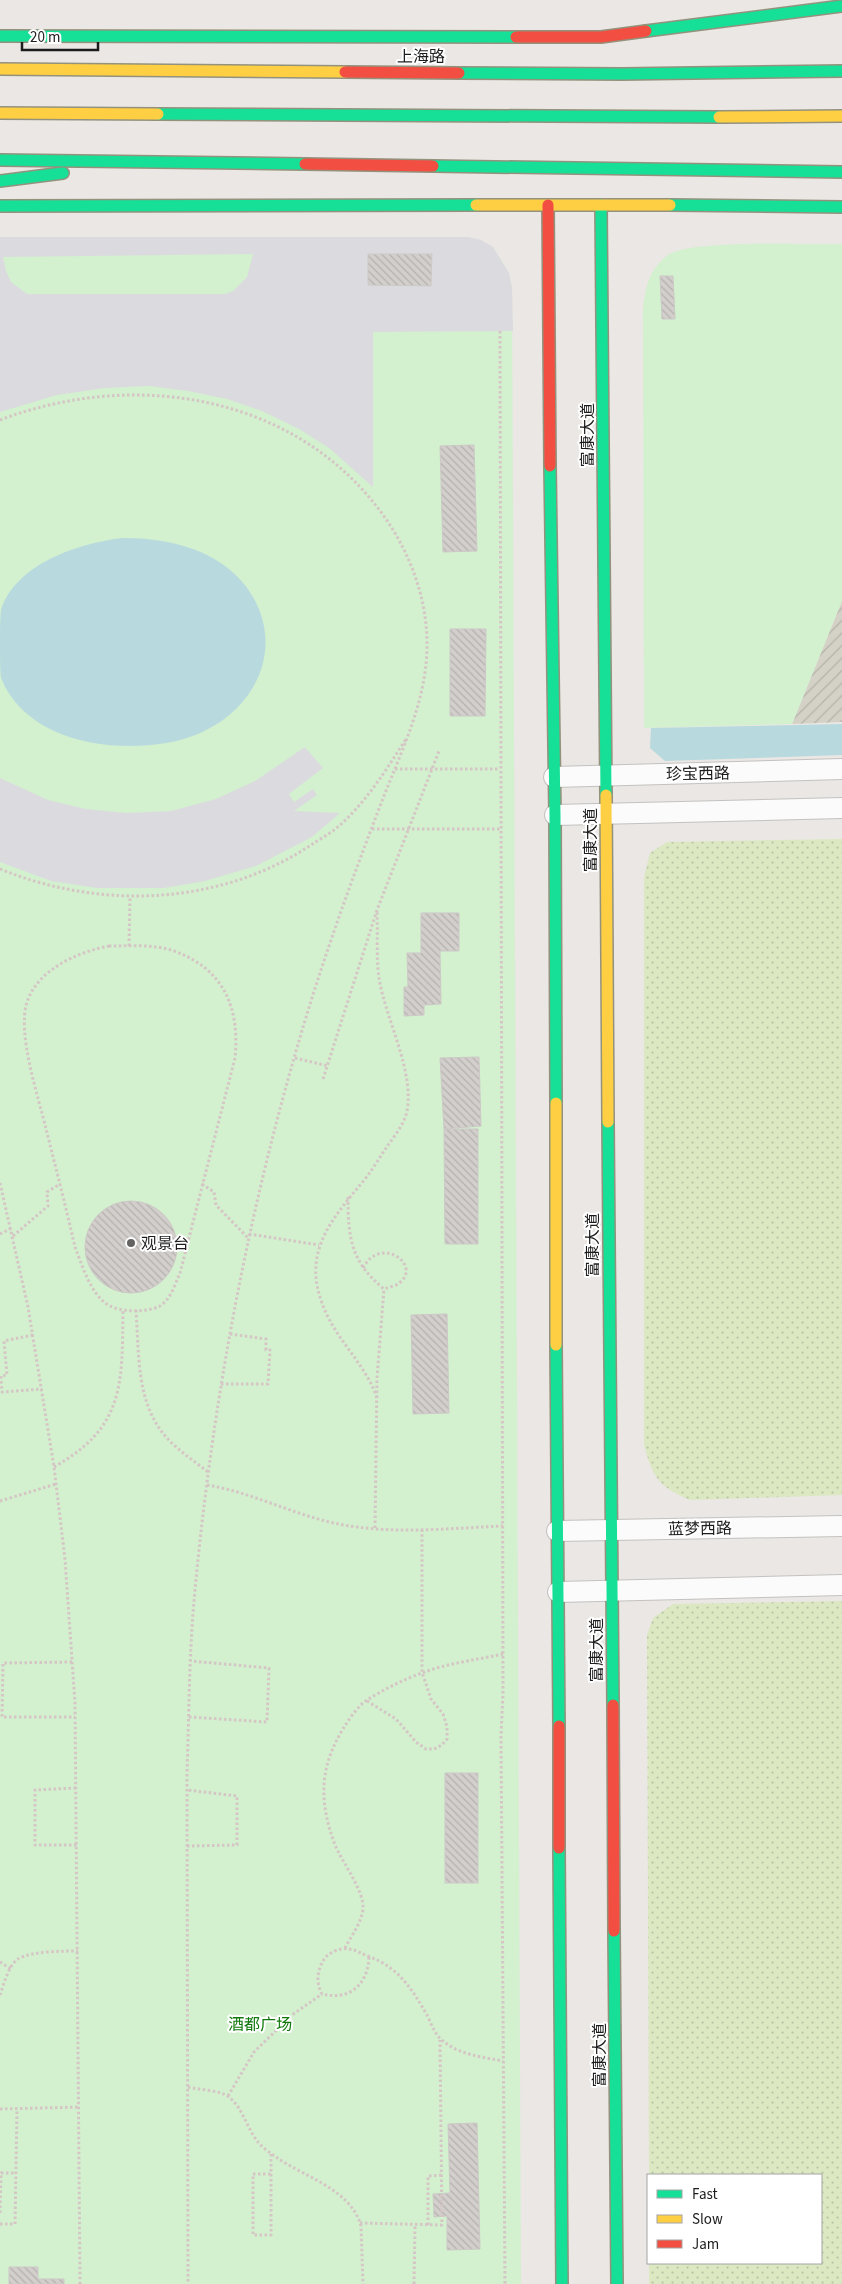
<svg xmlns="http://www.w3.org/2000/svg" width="842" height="2284" font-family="'Source Sans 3','Noto Sans SC',sans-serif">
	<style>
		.construction { fill: url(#construction-furrows) }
		.grass { fill: url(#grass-dots) }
		.park { fill: #d3f0cf }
		.plaza { fill: #dbdbdf; fill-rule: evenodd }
		.water { fill: #b8dade }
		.building { fill: url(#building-back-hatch); stroke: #cdc9c6 }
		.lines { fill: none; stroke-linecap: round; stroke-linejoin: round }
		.street-casing { stroke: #c3c2c0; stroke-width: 22 }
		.fast-casing { stroke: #94927d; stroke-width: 14 }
		.slow-casing { stroke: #94927d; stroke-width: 14 }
		.jam-casing { stroke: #94927d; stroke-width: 14 }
		.path { stroke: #d5c6c5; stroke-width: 3; stroke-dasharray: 2.5 2.5; stroke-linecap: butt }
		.street { stroke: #fcfbfb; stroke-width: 20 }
		.fast { stroke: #16e098; stroke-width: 11 }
		.slow { stroke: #ffcf43; stroke-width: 11 }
		.jam { stroke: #f24e42; stroke-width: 11 }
		.poi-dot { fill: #646362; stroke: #fff; stroke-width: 2 }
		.labels { text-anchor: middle; stroke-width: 4; stroke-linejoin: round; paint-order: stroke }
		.street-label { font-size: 16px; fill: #1c1c1c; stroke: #fff }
		.poi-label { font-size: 16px; fill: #1c1c1c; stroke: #fff; text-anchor: start }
		.park-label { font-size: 16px; fill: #11780c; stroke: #fff }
	</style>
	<defs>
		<pattern id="construction-furrows" width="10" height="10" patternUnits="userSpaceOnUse" patternTransform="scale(1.25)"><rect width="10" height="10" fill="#d4d1c6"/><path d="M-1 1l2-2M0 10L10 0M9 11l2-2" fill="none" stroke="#b5b3aa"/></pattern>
		<pattern id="grass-dots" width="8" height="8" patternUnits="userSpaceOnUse" patternTransform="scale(1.25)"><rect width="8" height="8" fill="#dbe8c2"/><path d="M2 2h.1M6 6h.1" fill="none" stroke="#bbc6a6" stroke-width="1.8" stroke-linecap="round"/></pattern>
		<pattern id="building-back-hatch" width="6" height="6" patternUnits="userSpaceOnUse" patternTransform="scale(1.25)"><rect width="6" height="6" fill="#d3cfcd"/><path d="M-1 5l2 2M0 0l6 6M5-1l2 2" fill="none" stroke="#b5b1af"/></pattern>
	</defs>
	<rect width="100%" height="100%" fill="#eae7e4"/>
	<polygon class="construction" points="842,601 842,722 792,724"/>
	<g class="grass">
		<path d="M842 839V1495L690 1500C658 1486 653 1478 644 1445V877L650 853 667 842Z"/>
		<polygon points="842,1601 842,2284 649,2284 649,2263 821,2263 821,2175 649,2175 647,1635 653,1618 673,1604"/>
	</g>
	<g class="park">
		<path d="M0 237H468C495 243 506 262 512 288L521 2284H0Z"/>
		<path d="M842 244V601L792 724 644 728 643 309C646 287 648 270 668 255 690 239 809 245 842 244Z"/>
	</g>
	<g class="plaza">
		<path d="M0 237H468L481 240 493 247 509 273 512 288 513 331 373 332V487L329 448 299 429 262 411 227 399 188 391 149 386 105 388 57 395 0 412ZM253 254 247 277 233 291 225 294H27L11 282 6 271 3 257ZM368 254H431V286L368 285Z"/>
		<polygon points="305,747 323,768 289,794 294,802 313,789 317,795 294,811 340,813 312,837 256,866 205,881 164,888 97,888 51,881 0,862 0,778 48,800 86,809 127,813 171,811 216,799 255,781"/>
	</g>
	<g class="water">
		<path d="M123 538C152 538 179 542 205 554 268 584 287 657 237 708 218 727 192 739 166 743 108 753 26 740 1 678 0 669 0 654 0 644 0 634 0 619 1 610 16 563 80 543 123 538Z"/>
		<polygon points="842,724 842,755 665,761 650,748 651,728"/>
	</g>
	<g class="building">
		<polygon points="368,254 432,254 431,286 368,285"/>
		<polygon points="660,276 673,276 675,319 662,319"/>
		<polygon points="474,445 477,551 443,552 440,446"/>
		<polygon points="450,629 486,629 485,716 450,716"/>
		<polygon points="421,913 459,913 459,951 440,951 441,1004 424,1005 424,1015 404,1016 404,987 408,987 407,953 421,953"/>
		<polygon points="479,1057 481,1126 444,1129 440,1058"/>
		<polygon points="444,1129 478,1129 478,1244 445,1244"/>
		<circle cx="131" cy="1247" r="46"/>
		<polygon points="447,1314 449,1413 413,1414 411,1315"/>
		<rect x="445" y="1773" width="33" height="110"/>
		<polygon points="477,2123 480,2249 447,2250 447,2216 434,2217 433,2194 450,2193 448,2124"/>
		<polygon points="9,2267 38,2267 38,2279 64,2279 64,2284 9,2284"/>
	</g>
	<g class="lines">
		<defs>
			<g id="street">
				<polyline points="554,777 842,769"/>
				<polyline points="555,815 842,808"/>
				<polyline points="557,1531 842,1526"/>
				<polyline points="558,1592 842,1585"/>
			</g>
			<g id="fast">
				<polyline points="646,31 842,6"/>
				<polyline points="0,36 516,37"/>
				<polyline points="459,73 622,74 842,71"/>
				<polyline points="158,114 719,117"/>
				<polyline points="0,160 305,164"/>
				<polyline points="433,166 842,172"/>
				<polyline points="0,181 63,173"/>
				<polyline points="601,205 606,795"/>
				<polyline points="670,205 842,207"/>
				<polyline points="0,206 476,205"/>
				<polyline points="550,466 555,815 556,1103"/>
				<polyline points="608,1122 613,1705"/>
				<polyline points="556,1345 559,1726"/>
				<polyline points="559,1848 562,2284"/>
				<polyline points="614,1931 617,2284"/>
			</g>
			<g id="slow">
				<polyline points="0,69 345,72"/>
				<polyline points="0,113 158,114"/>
				<polyline points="719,117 842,116"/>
				<polyline points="476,205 670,205"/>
				<polyline points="606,795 608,1122"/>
				<polyline points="556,1103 556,1345"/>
			</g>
			<g id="jam">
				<polyline points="516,37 601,37 646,31"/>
				<polyline points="345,72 459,73"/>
				<polyline points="305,164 433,166"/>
				<polyline points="548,205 550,466"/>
				<polyline points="613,1705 614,1931"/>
				<polyline points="559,1726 559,1848"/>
			</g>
		</defs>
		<use href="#street" class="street-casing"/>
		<use href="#fast" class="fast-casing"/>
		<use href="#slow" class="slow-casing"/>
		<use href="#jam" class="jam-casing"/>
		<g class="path">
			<polyline points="500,331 503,1693 501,1736 505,2284"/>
			<path d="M0 420C137 368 302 395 388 522 412 558 427 601 427 644 427 701 402 749 382 801 355 871 329 942 307 1014 249 1205 212 1401 194 1601 189 1658 189 1716 187 1774L188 2284"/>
			<polyline points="395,769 500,769"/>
			<polyline points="372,829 501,829"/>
			<path d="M0 869C101 910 219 906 311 845 320 839 331 833 339 826 367 801 386 770 406 739"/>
			<path d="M109 946C130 946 154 944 174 951 224 969 240 1008 235 1058L180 1273C175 1284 171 1299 160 1306 146 1313 116 1313 104 1302 89 1289 82 1265 75 1247 66 1208 56 1168 46 1129 38 1095 17 1034 27 1002 38 969 78 952 109 946Z"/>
			<polyline points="129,946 130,896"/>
			<polyline points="295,1058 328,1066"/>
			<polyline points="323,1079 377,910 439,751"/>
			<polyline points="0,1183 28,1307 54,1467 65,1559 75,1703 80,2284"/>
			<polyline points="202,1184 214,1192 216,1205 248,1238"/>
			<path d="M348 1197C348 1238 351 1262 384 1289 389 1287 396 1286 399 1283 423 1266 381 1234 363 1268"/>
			<polyline points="0,1234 12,1228"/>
			<polyline points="249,1234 319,1245"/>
			<polyline points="13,1236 48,1206 47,1192 60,1184"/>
			<path d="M136 1310C139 1351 136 1398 162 1432 174 1448 193 1460 208 1472"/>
			<polyline points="33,1335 4,1341 7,1375 1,1376 2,1392 42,1389"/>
			<polyline points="221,1384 268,1384 270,1350 266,1350 266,1339 230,1334"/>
			<path d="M377 1398C365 1362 333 1338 321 1300 304 1252 331 1220 360 1185 370 1174 378 1160 386 1148 393 1138 402 1127 406 1115 417 1076 385 1018 379 978 376 957 378 932 377 910"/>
			<path d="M54 1467C125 1427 122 1384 123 1310"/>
			<path d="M207 1485C256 1493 301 1519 350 1526 400 1534 453 1528 503 1526"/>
			<polyline points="0,1501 56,1484"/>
			<polyline points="375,1528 377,1378 384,1289"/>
			<polyline points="72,1662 3,1663 2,1717 75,1717"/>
			<polyline points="367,1701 396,1719 416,1742 426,1749 434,1749 442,1745 447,1739 447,1727 443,1714 431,1699 422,1672 422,1529"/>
			<polyline points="189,1717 267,1722 269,1668 191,1661"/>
			<polyline points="76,1788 35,1790 35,1845 77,1845"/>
			<polyline points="187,1846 237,1845 237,1796 187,1790"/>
			<path d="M345 1948C351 1936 363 1921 363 1907 363 1889 342 1862 335 1845 319 1802 319 1768 343 1729 349 1719 357 1707 367 1700 383 1690 404 1679 422 1673 447 1663 477 1660 503 1654"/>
			<path d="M369 1957C368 1984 350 2001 322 1994 316 1984 317 1971 323 1961 327 1953 340 1947 349 1949 357 1950 362 1954 370 1957 399 1968 412 1989 427 2015 431 2023 435 2035 443 2041 460 2055 482 2057 503 2061"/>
			<polyline points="0,1962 11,1969"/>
			<path d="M0 1995C4 1984 8 1966 18 1959 31 1951 63 1951 78 1951"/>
			<path d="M188 2087C199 2090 220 2090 229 2097 243 2108 247 2129 258 2142 263 2148 270 2153 276 2157 304 2177 351 2189 361 2226L363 2284"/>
			<polyline points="228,2096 254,2052 292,2015 322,1994"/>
			<polyline points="0,2109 80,2107"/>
			<polyline points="271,2154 271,2235 253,2235 253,2174 271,2174"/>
			<polyline points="0,2213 1,2173 16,2173"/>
			<polyline points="360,2223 442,2225 440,2040"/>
			<polyline points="0,2224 15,2224 17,2109"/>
			<polyline points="428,2225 428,2176 442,2175"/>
			<polyline points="414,2284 415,2225"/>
		</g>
		<use href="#street" class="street"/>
		<use href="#fast" class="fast"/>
		<use href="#slow" class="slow"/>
		<use href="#jam" class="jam"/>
	</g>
	<circle class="poi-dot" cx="131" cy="1243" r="5"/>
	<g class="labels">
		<g class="street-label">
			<text x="421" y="62">上海路</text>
			<text transform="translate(587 435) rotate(-90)" y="6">富康大道</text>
			<text transform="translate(698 773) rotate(-1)" y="6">珍宝西路</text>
			<text transform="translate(590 840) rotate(-90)" y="6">富康大道</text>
			<text transform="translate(592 1245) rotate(-90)" y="6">富康大道</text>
			<text transform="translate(700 1528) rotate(-1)" y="6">蓝梦西路</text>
			<text transform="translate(596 1650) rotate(-90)" y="6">富康大道</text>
			<text transform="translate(599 2055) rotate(-90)" y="6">富康大道</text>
		</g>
		<g class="poi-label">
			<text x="141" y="1249">观景台</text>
		</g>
		<g class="park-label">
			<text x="260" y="2030">酒都广场</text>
		</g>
	</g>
	<rect x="647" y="2174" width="175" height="90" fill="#ffffff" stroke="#a4a4a4"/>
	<rect x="657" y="2190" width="25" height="8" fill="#16e098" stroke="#a4a4a4"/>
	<text x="692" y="2199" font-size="15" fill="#1c1c1c">Fast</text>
	<rect x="657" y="2215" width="25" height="8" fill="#ffcf43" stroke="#a4a4a4"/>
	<text x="692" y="2224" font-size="15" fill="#1c1c1c">Slow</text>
	<rect x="657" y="2240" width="25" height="8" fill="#f24e42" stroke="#a4a4a4"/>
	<text x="692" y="2249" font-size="15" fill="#1c1c1c">Jam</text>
	<path d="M22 42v8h76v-8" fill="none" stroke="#1c1c1c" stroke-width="2.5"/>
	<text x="30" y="42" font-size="15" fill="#1c1c1c" stroke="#ffffff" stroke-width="4" paint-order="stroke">20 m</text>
</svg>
